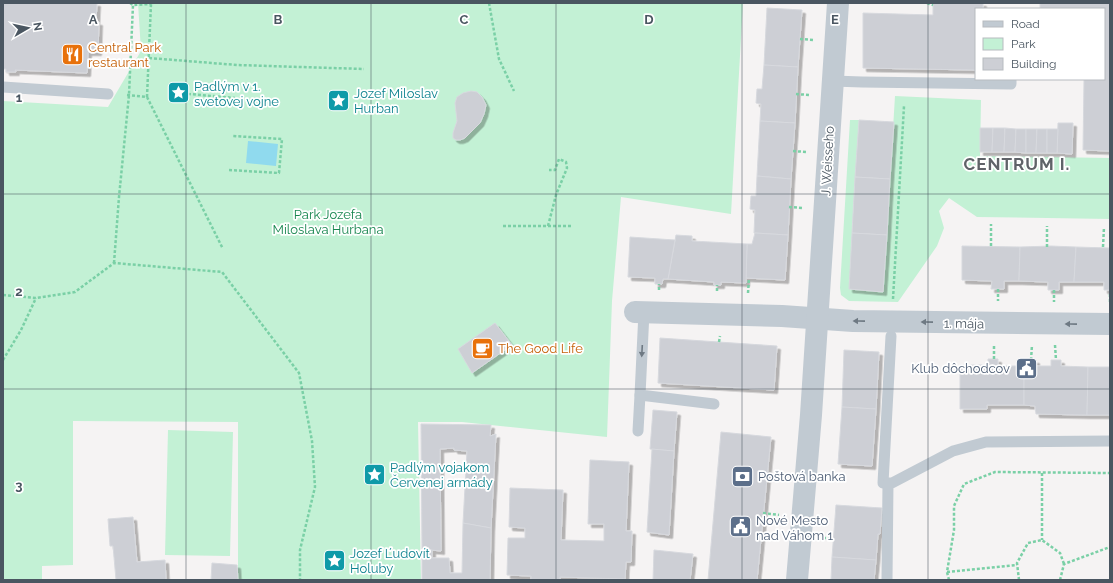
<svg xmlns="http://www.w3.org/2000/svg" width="1113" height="583" font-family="Raleway,sans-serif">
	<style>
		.green { fill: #c3f1d5 }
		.water { fill: #90daee }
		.building { fill: #cdcfd5; stroke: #d7d9de; filter: url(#shadow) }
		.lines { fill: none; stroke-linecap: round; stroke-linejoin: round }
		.path { stroke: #7ad0a6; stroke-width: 2.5; stroke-dasharray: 3 2; stroke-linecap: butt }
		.lane { stroke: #c1cad2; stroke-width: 11 }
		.street { stroke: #c1cad2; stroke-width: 22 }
		.oneway { fill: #6e7983 }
		.grid { fill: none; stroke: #4a5661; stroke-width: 1; stroke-opacity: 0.55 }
		.labels { text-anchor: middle; stroke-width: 3.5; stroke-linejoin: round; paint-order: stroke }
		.food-label { font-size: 13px; fill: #c56008; stroke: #fff; text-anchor: start }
		.culture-label { font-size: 13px; fill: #0d838f; stroke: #fff; text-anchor: start }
		.street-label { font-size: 13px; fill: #4a5661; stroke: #fff }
		.park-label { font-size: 13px; fill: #17864f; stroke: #fff }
		.service-label { font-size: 13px; fill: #4e5e75; stroke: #fff; text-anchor: start }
		.district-label { font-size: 17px; font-weight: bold; letter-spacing: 1px; fill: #5f6368; stroke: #fff }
		.grid-label { font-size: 13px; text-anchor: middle; font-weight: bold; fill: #4a5661; stroke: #fff; stroke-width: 3.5; stroke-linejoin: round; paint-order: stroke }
	</style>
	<defs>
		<filter id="shadow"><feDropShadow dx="3.5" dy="3.5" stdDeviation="0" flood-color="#0004"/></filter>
	</defs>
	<rect width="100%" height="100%" fill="#f5f3f3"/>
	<g class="green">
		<polygon points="138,3 743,3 731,214 621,197 612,301 607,437 462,422 418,422 421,580 238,580 238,422 73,421 73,565 42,566 42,580 3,580 3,101 108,107 141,51"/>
		<polygon points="895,96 981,100 980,156 1110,158 1110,219 977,217 949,198 939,211 944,228 937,246 898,302 849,301 841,295 840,288 850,120 859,120 849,289 883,292"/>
		<polygon points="168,430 233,432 230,556 165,555"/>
	</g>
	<polygon class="water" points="248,141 278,144 276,166 246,163"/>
	<g class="building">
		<polygon points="3,3 97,3 96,22 99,22 98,52 88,52 87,73 15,70 16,72 6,72 6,69 3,69"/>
		<polygon points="933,3 983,3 983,9 976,9 976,70 863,68 863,13 933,15"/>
		<polygon points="1040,3 1110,3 1110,151 1083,150 1084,79 1104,79 1104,9 1040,9"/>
		<polygon points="767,8 802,10 798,67 764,65"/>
		<polygon points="764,65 798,67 795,123 760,121 761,104 756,103 757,89 762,89"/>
		<polygon points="471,91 477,92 482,97 486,105 484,114 480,123 465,138 460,140 456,140 453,138 453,133 457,121 455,103 457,97 463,93"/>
		<polygon points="859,120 894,122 890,179 855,177"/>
		<polygon points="760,121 795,123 791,179 757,176"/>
		<polygon points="1058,123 1073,123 1072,154 1057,153"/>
		<polygon points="980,128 993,128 992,152 980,152"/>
		<polygon points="993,128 1005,128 1004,152 992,152"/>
		<polygon points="1005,128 1016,129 1015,152 1004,152"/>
		<polygon points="1016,129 1026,129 1026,153 1015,152"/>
		<polygon points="1026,129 1037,129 1036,153 1026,153"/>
		<polygon points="1037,129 1047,129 1047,153 1036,153"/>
		<polygon points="1047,129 1058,129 1057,153 1047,153"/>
		<polygon points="757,176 791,179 788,235 754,233 755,210 750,209 751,196 756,196"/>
		<polygon points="855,177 890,179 887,235 852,233"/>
		<polygon points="755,233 788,235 785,280 746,278 747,244 752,244"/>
		<polygon points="852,233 887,235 883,292 849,289"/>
		<polygon points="676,235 692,236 692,241 747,244 746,283 721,282 721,285 714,285 714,282 668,279"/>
		<polygon points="630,237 675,240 668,279 663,279 662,284 655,284 655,278 628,277"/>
		<polygon points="962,246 1020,247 1019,281 1004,281 1004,289 991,289 992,281 962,280"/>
		<polygon points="1051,246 1076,247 1074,282 1059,282 1059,290 1048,290 1048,282 1019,281 1020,247"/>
		<polygon points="1076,247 1110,248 1110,290 1104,290 1104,282 1074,282"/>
		<polygon points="495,323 512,345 472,373 458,349"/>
		<polygon points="660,338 777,346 774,390 658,383"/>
		<polygon points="844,350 879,352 876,409 842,407"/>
		<polygon points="988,359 998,359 998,366 1024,366 1024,405 987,405 987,409 960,409 960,365 988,365"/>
		<polygon points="1026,360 1036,360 1036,366 1051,366 1051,360 1061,360 1061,366 1088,367 1087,415 1036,414 1035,406 1024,405 1024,366 1026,366"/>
		<polygon points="1088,367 1110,367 1110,415 1087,415"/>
		<polygon points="842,407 876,409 872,466 838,464"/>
		<polygon points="653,410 677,412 674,451 650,449"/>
		<polygon points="421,424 491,425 490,436 496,434 491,528 463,523 467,451 454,450 454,448 440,449 441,551 422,549"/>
		<polygon points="721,432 771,437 757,580 708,580"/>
		<polygon points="652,449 674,451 669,535 647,532"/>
		<polygon points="590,460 629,462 626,531 632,531 631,562 626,562 625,579 560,577 560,580 531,580 531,576 507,575 508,538 525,538 525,528 509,527 510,488 563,490 561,540 604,541 604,524 588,524"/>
		<polygon points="836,505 882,508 880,534 878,534 876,560 832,557"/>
		<polygon points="133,517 137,562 165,560 166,580 116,580 113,546 110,546 108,519"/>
		<polygon points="463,523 491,528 490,580 422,580 422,549 432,550 432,558 449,558 450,573 462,573"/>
		<polygon points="654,550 693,554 690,580 653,580"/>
		<polygon points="832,557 876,560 874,580 831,580"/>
		<polygon points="212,563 237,565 238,580 211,580"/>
	</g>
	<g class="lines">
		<g class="path">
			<polyline points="130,3 133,5 151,4"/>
			<polyline points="489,3 499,59 514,91"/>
			<polyline points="927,3 933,5"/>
			<polyline points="800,39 814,40"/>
			<polyline points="149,58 237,65 364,69"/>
			<polyline points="178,93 235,98"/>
			<polyline points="796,94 809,95"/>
			<polyline points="127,95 147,97 223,249"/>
			<polyline points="147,97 151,4 153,3"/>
			<polyline points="793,151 806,152"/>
			<polyline points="229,170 279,173 282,139 233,136"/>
			<polyline points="789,207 803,208"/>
			<polyline points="503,226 573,226"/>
			<polyline points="548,226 556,195 567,168 566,162 559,159 555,170 549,170"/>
			<polyline points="991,246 991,224"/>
			<polyline points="1047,247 1047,226"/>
			<polyline points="1103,247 1104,227"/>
			<polyline points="114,263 119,197 129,95 133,5"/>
			<polyline points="998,289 998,301"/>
			<polyline points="659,290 659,284"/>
			<polyline points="1054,290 1054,302"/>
			<polyline points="717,291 717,285"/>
			<polyline points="748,293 749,278"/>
			<polyline points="3,295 36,298 75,292 114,263 222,272 299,373 312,441 315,487 300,550 300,580"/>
			<polyline points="893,299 904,106"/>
			<polyline points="1110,302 1110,293"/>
			<polyline points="719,342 720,336"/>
			<polyline points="1055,345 1056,360"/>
			<polyline points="994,346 994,359"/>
			<polyline points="3,360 21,330 36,298"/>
			<polyline points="1031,360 1032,345"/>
			<polyline points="1042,473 1042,540"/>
			<polyline points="763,513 779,515"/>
			<polyline points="823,538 833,538"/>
			<polyline points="947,572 1017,565"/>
			<polyline points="949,580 947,572 954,530 954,506 964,484 995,472 1110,473"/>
			<polyline points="1019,580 1017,563 1028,543 1042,540 1060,553 1064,564"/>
			<polyline points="1060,580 1064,564 1110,547"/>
		</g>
		<g class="lane">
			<polyline points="833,81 862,82 1011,84 1011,79"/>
			<polyline points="3,87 108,94"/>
			<polyline points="644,312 640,395 714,404"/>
			<polyline points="638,431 640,395"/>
			<polyline points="883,483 891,336"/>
			<polyline points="887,580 888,483 892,483 953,451 986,442 1110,441"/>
		</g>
		<g class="street">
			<polyline points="635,312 782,316 853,321 1110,324"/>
			<polyline points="797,580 811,415 838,3"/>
		</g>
	</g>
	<defs><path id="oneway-solid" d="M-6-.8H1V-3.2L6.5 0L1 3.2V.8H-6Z"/></defs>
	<g class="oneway">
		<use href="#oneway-solid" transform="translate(859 321) rotate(-179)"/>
		<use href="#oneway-solid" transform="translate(927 322) rotate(-179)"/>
		<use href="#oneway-solid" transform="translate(1071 324) rotate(-179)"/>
		<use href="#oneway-solid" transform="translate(642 351) rotate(93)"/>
	</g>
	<path class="grid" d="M186 3V580M371 3V580M556 3V580M742 3V580M928 3V580M3 194H1110M3 389H1110"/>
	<defs>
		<symbol id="restaurant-square" viewBox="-11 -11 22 22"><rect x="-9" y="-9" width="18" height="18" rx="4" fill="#e8710a" stroke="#fff"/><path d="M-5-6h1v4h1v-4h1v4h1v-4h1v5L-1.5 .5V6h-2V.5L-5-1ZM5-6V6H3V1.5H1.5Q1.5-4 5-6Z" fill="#fff"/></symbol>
		<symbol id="sight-square" viewBox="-11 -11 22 22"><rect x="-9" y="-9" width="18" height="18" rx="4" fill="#0f9aa8" stroke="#fff"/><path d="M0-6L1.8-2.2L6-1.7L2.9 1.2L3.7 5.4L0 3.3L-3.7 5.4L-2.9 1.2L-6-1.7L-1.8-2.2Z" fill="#fff"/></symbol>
		<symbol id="cafe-square" viewBox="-11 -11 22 22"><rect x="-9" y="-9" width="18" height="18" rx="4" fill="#e8710a" stroke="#fff"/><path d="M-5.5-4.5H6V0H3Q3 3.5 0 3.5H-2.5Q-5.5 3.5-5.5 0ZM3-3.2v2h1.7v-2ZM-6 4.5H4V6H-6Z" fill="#fff"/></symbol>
		<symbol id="civic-square" viewBox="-11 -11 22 22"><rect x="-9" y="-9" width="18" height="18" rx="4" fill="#5c6f8a" stroke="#fff"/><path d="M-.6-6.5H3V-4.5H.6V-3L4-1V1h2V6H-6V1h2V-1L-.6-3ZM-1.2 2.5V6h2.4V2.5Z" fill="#fff"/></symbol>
		<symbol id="bank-square" viewBox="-11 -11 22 22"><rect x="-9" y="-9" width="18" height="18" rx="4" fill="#5c6f8a" stroke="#fff"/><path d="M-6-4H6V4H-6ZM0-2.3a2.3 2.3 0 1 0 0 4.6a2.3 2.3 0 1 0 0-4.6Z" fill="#fff"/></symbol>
	</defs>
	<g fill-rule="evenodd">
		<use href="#restaurant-square" x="60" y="42" width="25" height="25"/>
		<use href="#sight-square" x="166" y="80" width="25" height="25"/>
		<use href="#sight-square" x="326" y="88" width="25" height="25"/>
		<use href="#cafe-square" x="470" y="336" width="25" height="25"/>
		<use href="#civic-square" x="1014" y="356" width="25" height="25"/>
		<use href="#sight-square" x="362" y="462" width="25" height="25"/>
		<use href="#bank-square" x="730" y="464" width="25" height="25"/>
		<use href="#civic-square" x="728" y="514" width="25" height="25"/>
		<use href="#sight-square" x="322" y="548" width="25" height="25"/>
	</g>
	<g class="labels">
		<g class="food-label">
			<text x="88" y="52">Central Park<tspan x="88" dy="15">restaurant</tspan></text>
			<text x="498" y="353">The Good Life</text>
		</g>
		<g class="culture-label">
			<text x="194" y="91">Padlým v 1.<tspan x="194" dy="15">svetovej vojne</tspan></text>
			<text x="354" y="98">Jozef Miloslav<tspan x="354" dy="15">Hurban</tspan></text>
			<text x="390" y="472">Padlým vojakom<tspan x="390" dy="15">Červenej armády</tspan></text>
			<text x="350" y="558">Jozef Ľudovít<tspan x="350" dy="15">Holuby</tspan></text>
		</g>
		<g class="street-label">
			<text transform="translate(827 161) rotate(-87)" y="5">J. Weisseho</text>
			<text transform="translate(964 323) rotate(1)" y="5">1. mája</text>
		</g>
		<g class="park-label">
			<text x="328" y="219">Park Jozefa<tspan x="328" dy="15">Miloslava Hurbana</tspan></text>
		</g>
		<g class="service-label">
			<text x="1010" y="373" text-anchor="end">Klub dôchodcov</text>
			<text x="758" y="481">Poštová banka</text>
			<text x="756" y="525">Nové Mesto<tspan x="756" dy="15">nad Váhom 1</tspan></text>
		</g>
		<g class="district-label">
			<text x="1017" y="170">CENTRUM I.</text>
		</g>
	</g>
	<g class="grid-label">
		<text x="93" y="24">A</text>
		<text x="278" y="24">B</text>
		<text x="464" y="24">C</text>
		<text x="649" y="24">D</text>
		<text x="835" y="24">E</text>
		<text x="19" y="102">1</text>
		<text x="19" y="296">2</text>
		<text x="19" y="490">3</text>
	</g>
	<rect width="1113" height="583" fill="none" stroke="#4a5661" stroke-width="8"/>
	<rect x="975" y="8" width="130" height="72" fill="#ffffff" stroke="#b7bbc0"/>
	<rect x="983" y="21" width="20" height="6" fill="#c1cad2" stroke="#b7bbc0"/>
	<text x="1011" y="28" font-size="12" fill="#4a5661">Road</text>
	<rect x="983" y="38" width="20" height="12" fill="#c3f1d5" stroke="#b7bbc0"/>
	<text x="1011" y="48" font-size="12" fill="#4a5661">Park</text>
	<rect x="983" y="58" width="20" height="12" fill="#cdcfd5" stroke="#b7bbc0"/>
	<text x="1011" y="68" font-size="12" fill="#4a5661">Building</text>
	<g transform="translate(28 28) rotate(81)" stroke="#ffffff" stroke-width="3" paint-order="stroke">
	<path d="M0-3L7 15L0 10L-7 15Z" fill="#4a5661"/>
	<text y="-6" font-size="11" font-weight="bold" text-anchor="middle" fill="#4a5661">N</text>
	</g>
</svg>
